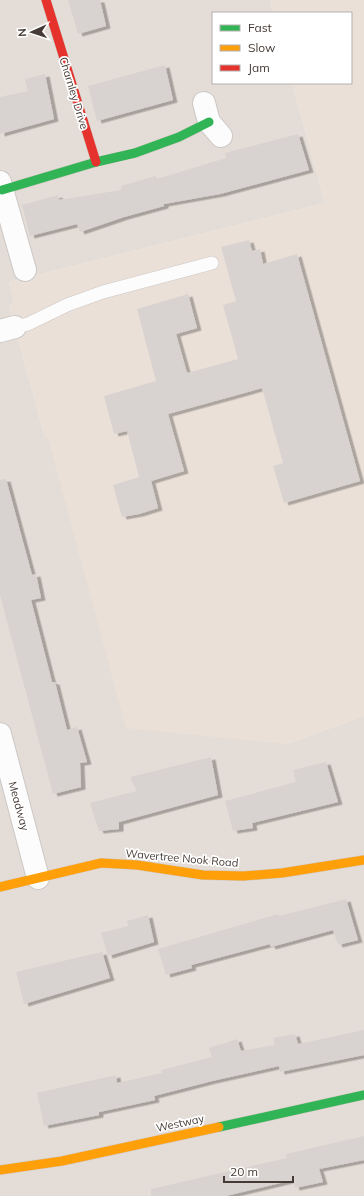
<svg xmlns="http://www.w3.org/2000/svg" width="364" height="1196" font-family="Mulish,sans-serif">
	<style>
		.residential { fill: #e4dcd6 }
		.education { fill: #ebe0d8 }
		.building { fill: #d8d3d0; filter: url(#shadow) }
		.lines { fill: none; stroke-linecap: round; stroke-linejoin: round }
		.lane-casing { stroke: #ccc8c5; stroke-width: 14 }
		.street-casing { stroke: #ccc8c5; stroke-width: 24 }
		.fast-casing { stroke: #d1c8c1; stroke-width: 10 }
		.slow-casing { stroke: #d1c8c1; stroke-width: 10 }
		.jam-casing { stroke: #d1c8c1; stroke-width: 10 }
		.lane { stroke: #fdfcfc; stroke-width: 13 }
		.street { stroke: #fdfcfc; stroke-width: 22 }
		.fast { stroke: #30b455; stroke-width: 9 }
		.slow { stroke: #ff9f0a; stroke-width: 9 }
		.jam { stroke: #e5322d; stroke-width: 9 }
		.labels { text-anchor: middle; stroke-width: 3.5; stroke-linejoin: round; paint-order: stroke }
		.street-label { font-size: 11px; fill: #453a35; stroke: #fff }
	</style>
	<defs>
		<filter id="shadow"><feDropShadow dx="4.5" dy="2.5" stdDeviation="0" flood-color="#0004"/></filter>
	</defs>
	<rect width="100%" height="100%" fill="#f0ece9"/>
	<polygon class="residential" points="0,0 270,0 273,13 213,13 213,83 292,83 325,203 9,282 14,303 9,306 45,438 48,437 287,744 364,716 364,1196 0,1196"/>
	<polygon class="education" points="270,0 364,0 364,716 287,744 126,728 48,438 45,438 9,306 14,303 9,282 325,203 292,83 351,83 351,13 273,13"/>
	<g class="building">
		<polygon points="68,0 100,0 106,26 78,34"/>
		<polygon points="165,65 173,100 97,121 88,86"/>
		<polygon points="45,74 54,119 0,134 0,97 28,91 25,79"/>
		<polygon points="298,134 309,170 220,194 164,204 164,206 124,217 80,232 77,224 30,236 22,205 58,195 59,200 121,190 121,186 156,176 157,179 226,158 225,153"/>
		<polygon points="249,240 252,251 260,249 263,264 297,254 360,481 284,503 273,466 283,463 262,388 168,414 184,471 151,481 158,508 139,514 122,517 113,485 139,477 127,431 114,434 104,396 156,381 137,309 188,294 197,328 176,334 187,373 238,359 223,305 236,301 221,247"/>
		<polygon points="6,479 32,575 36,574 41,598 31,600 52,682 55,682 67,730 77,727 87,762 80,763 81,787 53,794 0,595 0,480"/>
		<polygon points="211,757 218,795 119,822 119,829 99,831 90,803 137,791 130,777"/>
		<polygon points="326,762 338,802 252,823 253,828 233,831 225,801 296,782 293,770"/>
		<polygon points="346,899 358,940 338,945 333,930 271,947 270,944 191,965 192,968 166,975 158,949 278,914 279,916"/>
		<polygon points="148,915 154,942 108,956 101,933 128,926 127,921"/>
		<polygon points="102,952 110,978 24,1004 16,972"/>
		<polygon points="364,1030 364,1055 280,1072 279,1066 212,1081 154,1096 155,1100 99,1112 99,1115 44,1126 37,1093 116,1075 117,1083 162,1073 162,1070 212,1057 209,1048 237,1039 241,1051 275,1045 273,1038 295,1034 298,1044"/>
		<polygon points="364,1136 364,1160 319,1169 323,1182 295,1188 293,1180 226,1196 151,1196 151,1189 287,1158 286,1154"/>
	</g>
	<g class="lines">
		<defs>
			<polyline id="lane" points="15,327 28,324 67,305 103,292 212,263"/>
			<g id="street">
				<polyline points="204,103 209,122 221,136"/>
				<polyline points="0,182 25,270"/>
				<polyline points="0,331 15,327"/>
				<polyline points="0,734 38,878"/>
			</g>
			<g id="fast">
				<polyline points="2,190 96,162 135,153 179,137 209,122"/>
				<polyline points="219,1127 364,1095"/>
			</g>
			<g id="slow">
				<polyline points="0,887 101,863 137,865 203,875 243,876 282,873 364,860"/>
				<polyline points="0,1170 62,1161 219,1127"/>
			</g>
			<polyline id="jam" points="46,0 96,162"/>
		</defs>
		<use href="#lane" class="lane-casing"/>
		<use href="#street" class="street-casing"/>
		<use href="#fast" class="fast-casing"/>
		<use href="#slow" class="slow-casing"/>
		<use href="#jam" class="jam-casing"/>
		<use href="#lane" class="lane"/>
		<use href="#street" class="street"/>
		<use href="#fast" class="fast"/>
		<use href="#slow" class="slow"/>
		<use href="#jam" class="jam"/>
	</g>
	<g class="labels">
		<g class="street-label">
			<text transform="translate(74 93) rotate(73)" y="4">Charnley Drive</text>
			<text transform="translate(19 806) rotate(75)" y="4">Meadway</text>
			<text transform="translate(182 858) rotate(5)" y="4">Wavertree Nook Road</text>
			<text transform="translate(180 1123) rotate(-12)" y="4">Westway</text>
		</g>
	</g>
	<rect x="212" y="12" width="140" height="72" fill="#ffffff" stroke="#b5b0ae"/>
	<rect x="220" y="25" width="20" height="6" fill="#30b455" stroke="#b5b0ae"/>
	<text x="248" y="32" font-size="12" fill="#453a35">Fast</text>
	<rect x="220" y="45" width="20" height="6" fill="#ff9f0a" stroke="#b5b0ae"/>
	<text x="248" y="52" font-size="12" fill="#453a35">Slow</text>
	<rect x="220" y="65" width="20" height="6" fill="#e5322d" stroke="#b5b0ae"/>
	<text x="248" y="72" font-size="12" fill="#453a35">Jam</text>
	<g transform="translate(32 32) rotate(267)" stroke="#ffffff" stroke-width="3" paint-order="stroke">
	<path d="M0-3L7 15L0 10L-7 15Z" fill="#453a35"/>
	<text y="-6" font-size="11" font-weight="bold" text-anchor="middle" fill="#453a35">N</text>
	</g>
	<path d="M224 1176v6h69v-6" fill="none" stroke="#453a35" stroke-width="2"/>
	<text x="230" y="1176" font-size="12" fill="#453a35" stroke="#ffffff" stroke-width="3" paint-order="stroke">20 m</text>
</svg>
